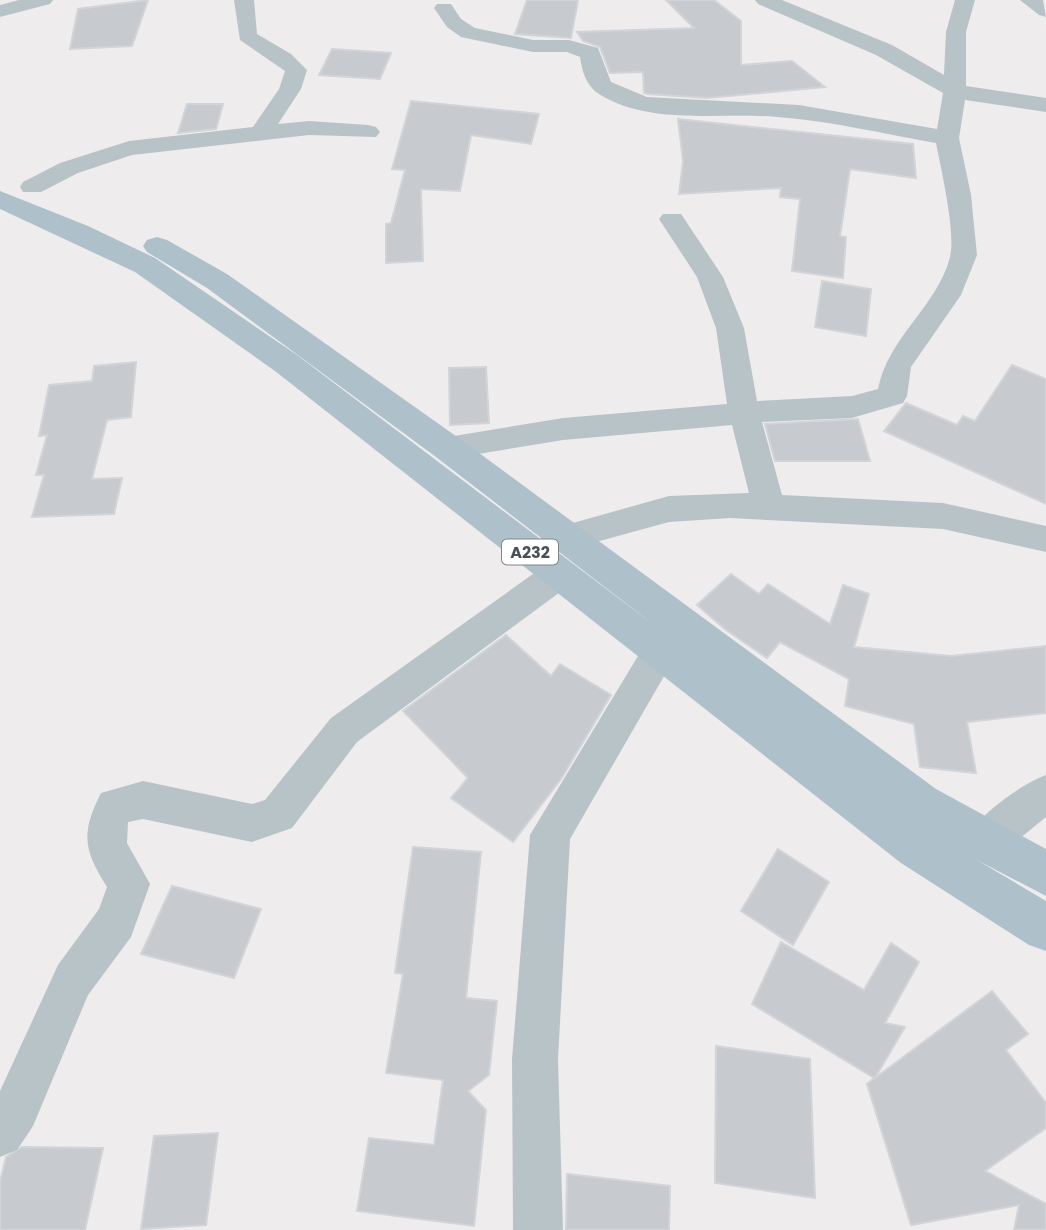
<svg xmlns="http://www.w3.org/2000/svg" width="1046" height="1230" font-family="Poppins,sans-serif">
	<style>
		.building { fill: #c7cacf; stroke: #d1d4d8; stroke-width: 2 }
		.lines { fill: none; stroke-linecap: round; stroke-linejoin: round }
		.minor { fill: #b8c3c8; fill-rule: evenodd }
		.major { fill: #aec0ca; fill-rule: evenodd }
		.labels { text-anchor: middle; stroke-width: 6; stroke-linejoin: round; paint-order: stroke }
		.shield { fill: #fff; stroke: #7e868a; stroke-width: 2 }
		.shield-label { font-size: 16px; font-weight: bold; fill: #465258 }
	</style>
	<rect width="100%" height="100%" fill="#efeced"/>
	<g class="building">
		<polygon points="148,0 132,46 70,49 78,9"/>
		<polygon points="527,0 578,0 571,38 515,34"/>
		<polygon points="666,0 714,0 741,21 741,65 792,61 825,87 707,98 648,94 644,93 643,72 610,73 600,47 583,41 577,32 694,28"/>
		<polygon points="332,49 391,53 380,79 319,75"/>
		<polygon points="411,101 539,114 531,144 471,135 460,191 421,189 423,261 386,263 386,224 391,223 405,170 392,169"/>
		<polygon points="187,104 223,104 216,129 178,133"/>
		<polygon points="678,119 913,144 916,178 850,169 840,236 846,237 843,278 792,271 800,199 780,197 781,188 679,194 683,161"/>
		<polygon points="822,281 871,289 866,336 815,327"/>
		<polygon points="136,362 131,417 107,420 92,479 122,478 114,514 32,517 44,475 36,475 47,435 39,436 49,385 92,381 94,366"/>
		<polygon points="1012,365 1046,379 1046,504 884,431 906,403 957,425 963,416 975,421"/>
		<polygon points="486,367 489,423 450,425 449,368"/>
		<polygon points="858,419 870,461 775,461 765,424"/>
		<polygon points="731,574 759,594 768,584 830,624 843,585 869,594 854,647 951,656 1046,646 1046,713 967,722 976,773 920,767 914,724 845,706 849,679 780,642 767,658 726,630 697,605"/>
		<polygon points="506,635 551,676 560,664 611,695 561,779 513,842 451,798 468,778 403,711"/>
		<polygon points="413,847 481,852 466,998 497,1001 489,1075 468,1091 486,1110 474,1226 357,1211 369,1138 434,1145 443,1080 386,1073 403,974 395,973"/>
		<polygon points="778,849 829,882 793,945 741,911"/>
		<polygon points="172,886 261,909 234,978 141,954"/>
		<polygon points="781,942 864,990 891,943 919,962 885,1023 905,1027 875,1078 992,991 1028,1034 1006,1050 1046,1103 1046,1128 985,1171 1046,1204 1046,1230 1014,1230 1019,1205 911,1225 867,1084 874,1078 752,1004"/>
		<polygon points="716,1046 810,1059 815,1198 715,1183"/>
		<polygon points="218,1133 206,1225 141,1229 154,1136"/>
		<polygon points="22,1147 103,1148 85,1230 0,1230 0,1182 6,1157"/>
		<polygon points="567,1174 670,1186 669,1230 566,1230"/>
	</g>
	<g class="lines">
		<g class="minor">
			<polygon points="19,0 53,0 50,4 0,17 0,5"/>
			<polygon points="234,0 254,0 257,34 291,54 307,70 301,89 278,124 309,121 368,125 376,127 380,132 376,137 309,135 132,155 78,173 41,192 23,192 20,187 23,182 60,163 129,141 253,127 279,89 285,71 240,40"/>
			<path d="M755 0H782L892 45 944 75 946 32 955 0H975L966 32V86L1046 98V112L965 100 959 138 971 195 977 255 961 295 911 367 907 396 903 403 852 418 762 422 782 495 943 503 1046 526V552L943 529 730 518 669 522 567 550 555 546 550 537 555 528 669 496 749 493 732 425 563 440 448 459 437 456 433 448 437 440 448 437 563 418 727 404 716 328 697 277 659 219 663 214H681L723 277 744 328 757 401 852 396 878 389C888 337 937 307 950 257 956 233 941 169 936 143 884 134 831 121 778 117 721 112 649 126 599 94 586 86 582 71 580 57L567 52H533L461 37 447 27 434 8 437 4H451L461 19 475 28 533 40H569L598 48 611 82 647 97 799 105 937 129 943 93 876 55 758 4Z"/>
			<polygon points="1020,0 1043,0 1046,17 1039,15"/>
			<path d="M559 560 571 564 576 574 571 584 357 742 292 828 252 842 143 819 128 822 127 843 150 884 131 937 88 995 33 1126 17 1150 0 1157V1091L58 965 99 909 107 887C83 849 81 833 101 793L143 781 252 804 265 800 331 718 547 564Z"/>
			<polygon points="660,637 673,641 678,652 570,839 558,1059 563,1230 513,1230 512,1059 530,835 647,641"/>
			<path d="M1046 775V817L998 856 984 862 970 856 964 842C974 818 1021 784 1046 775Z"/>
		</g>
		<polygon class="major" points="0,191 88,226 155,258 297,355 658,628 436,457 207,288 147,252 143,246 147,240 157,237 167,240 227,274 460,439 936,789 1046,849 1046,896 977,860 1046,901 1046,951 1029,945 901,863 275,371 135,272 0,209"/>
	</g>
	<g class="labels">
		<rect class="shield" x="502" y="539.5" width="56" height="25" rx="5"/>
		<g class="shield-label">
			<text x="530" y="558">A232</text>
		</g>
	</g>
</svg>
